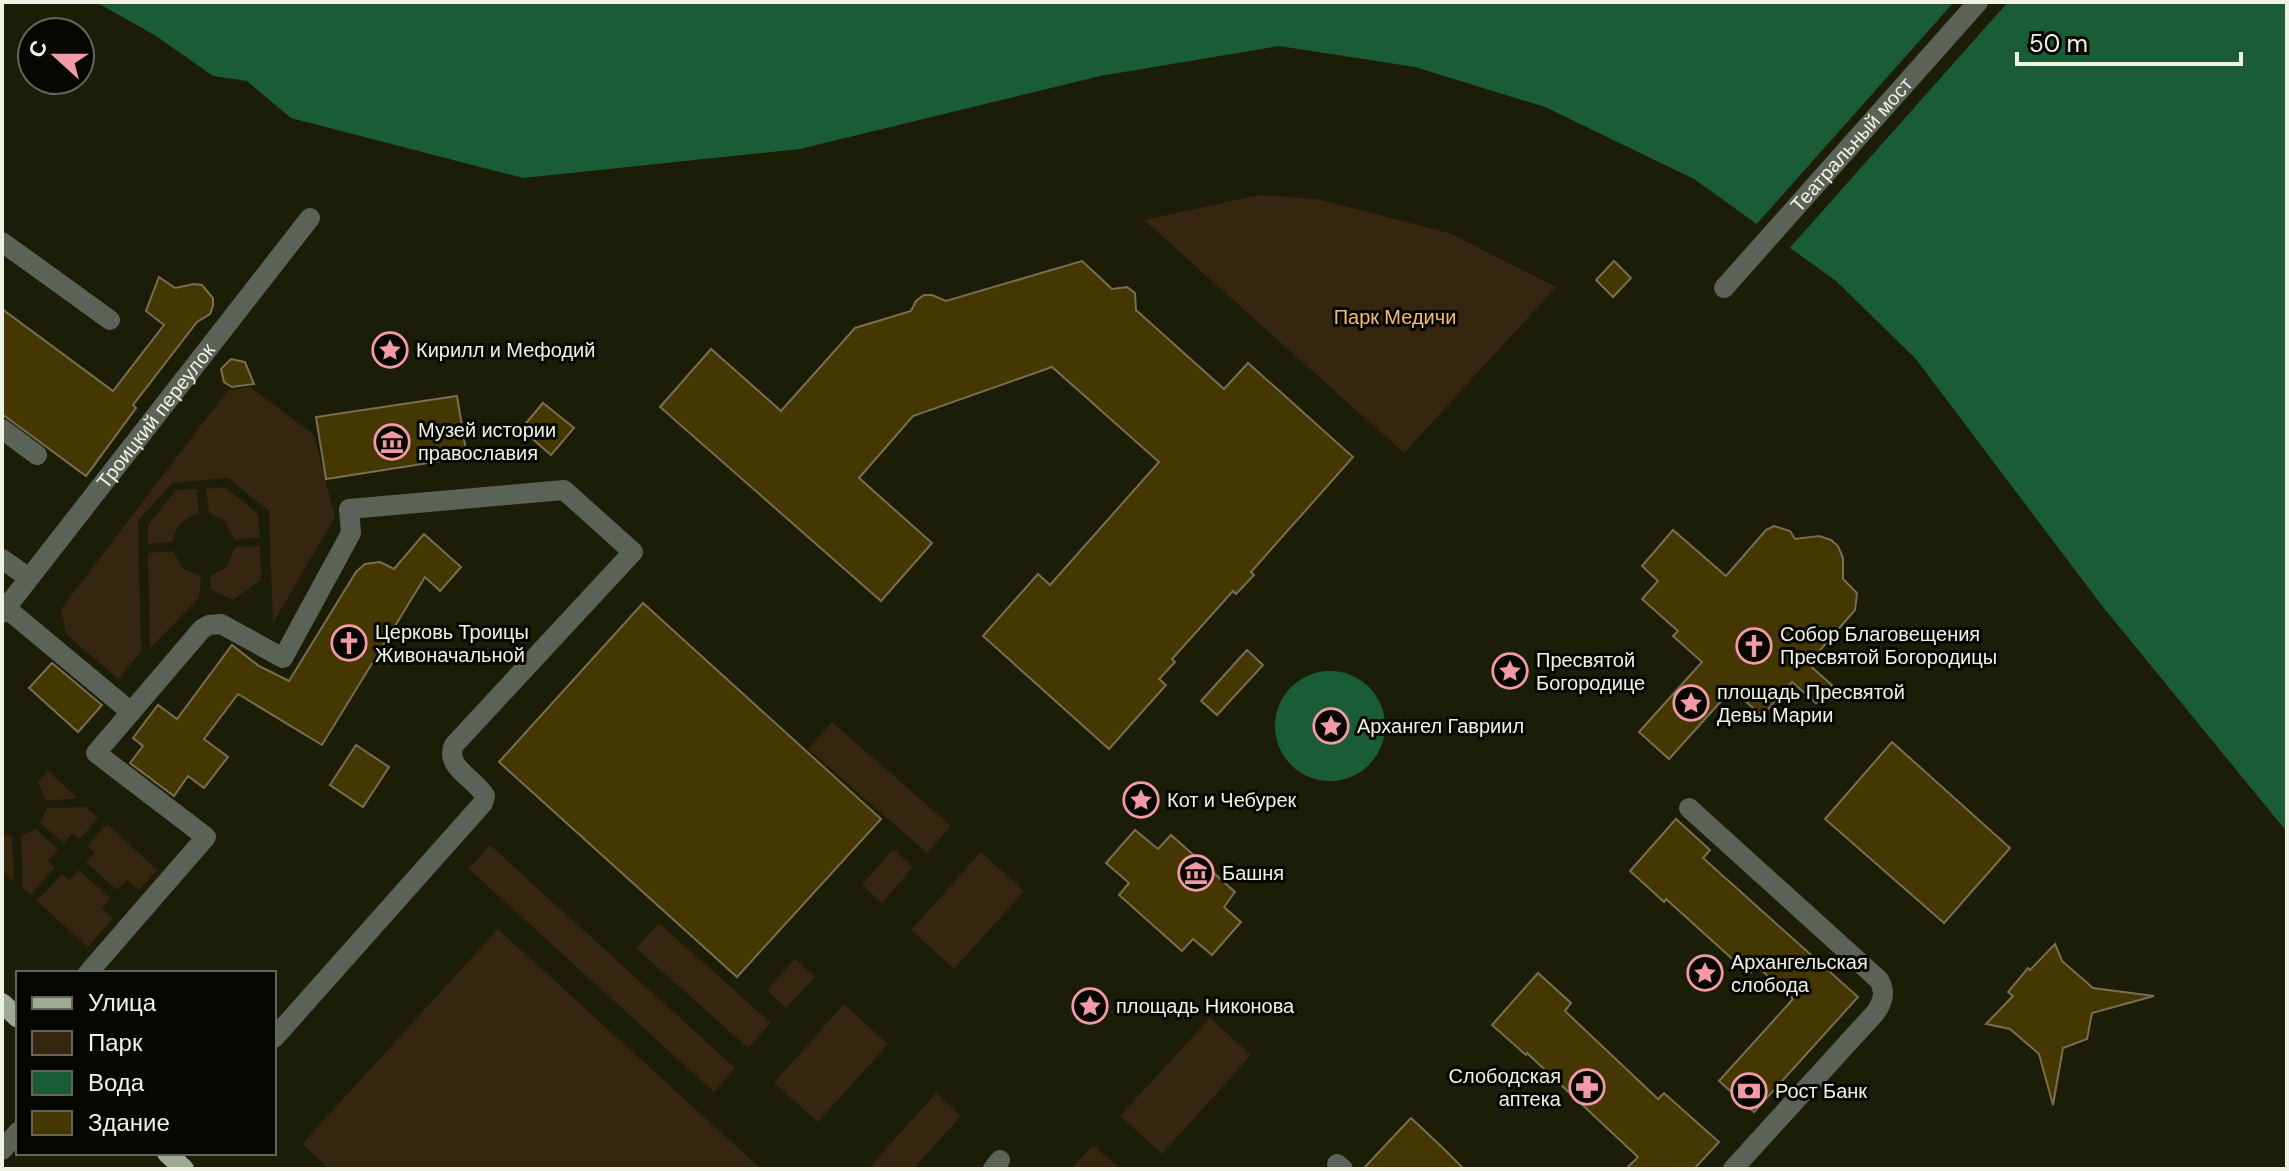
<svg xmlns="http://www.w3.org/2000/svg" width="2289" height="1171" font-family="'DM Sans',sans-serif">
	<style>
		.green { fill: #36250f }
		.water { fill: #1a5c35 }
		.pier { fill: #1c1d06 }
		.building { fill: #453701; stroke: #776e54; stroke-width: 2 }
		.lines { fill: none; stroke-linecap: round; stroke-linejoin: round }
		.minor { stroke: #5b6257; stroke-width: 20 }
		.major { stroke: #9daa94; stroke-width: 20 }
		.labels { text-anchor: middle; stroke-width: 6; stroke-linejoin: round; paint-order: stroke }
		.street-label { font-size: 20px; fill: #f0f2e3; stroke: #060701 }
		.park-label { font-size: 20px; fill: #f8bb70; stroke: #060701 }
		.poi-label { font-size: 20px; fill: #f0f2e3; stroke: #060701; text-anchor: start }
	</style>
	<rect width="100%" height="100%" fill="#1c1d06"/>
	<g class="green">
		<polygon points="1259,195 1317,199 1449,233 1556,287 1404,453 1144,220"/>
		<polygon points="250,387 314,435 335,517 273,623 269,511 228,478 172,483 138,521 141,652 118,679 66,634 61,609 228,390"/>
		<polygon points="225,487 258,514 260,537 235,540 225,521 209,513 206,489"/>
		<path d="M197 489 199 513C184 519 175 526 172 542L148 544V525L176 490Z"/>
		<polygon points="260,546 261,580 233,600 211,589 210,576 227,567 235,547"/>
		<polygon points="173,551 183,569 201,576 199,598 150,648 148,553"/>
		<polygon points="832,722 951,826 927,853 808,749"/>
		<polygon points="48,771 77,798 46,801 38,782"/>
		<polygon points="85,807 98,818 80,839 73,833 64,843 40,823 47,808"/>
		<polygon points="107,824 157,870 139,890 127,880 117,890 86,862 95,853 87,846"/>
		<polygon points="36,829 58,850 48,861 55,867 31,895 23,888 21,836"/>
		<polygon points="2,834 12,837 14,881 2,870"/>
		<polygon points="490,845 735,1068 714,1092 469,869"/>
		<polygon points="893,849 913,867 882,903 862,885"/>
		<polygon points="981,852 1024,891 954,969 911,930"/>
		<polygon points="79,870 110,898 102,908 113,918 88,947 37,901 62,874 69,880"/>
		<polygon points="659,923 771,1023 748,1048 636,948"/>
		<polygon points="498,929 761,1169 329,1169 302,1144"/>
		<polygon points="795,959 815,977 786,1008 767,990"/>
		<polygon points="844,1004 888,1044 818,1122 774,1083"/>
		<polygon points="1210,1018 1251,1055 1162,1154 1120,1116"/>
		<polygon points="936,1093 961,1116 913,1169 868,1169"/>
		<polygon points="1093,1145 1120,1169 1071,1169"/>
	</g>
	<g class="water">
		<polygon points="96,2 2287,2 2287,832 2103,607 1915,358 1836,281 1694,179 1545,107 1415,67 1279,46 1100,76 800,149 523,178 291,118 247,81 213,76 156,36"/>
		<circle cx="1330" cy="726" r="55"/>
	</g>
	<polygon class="pier" points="1954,2 2008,2 1787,251 1754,227"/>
	<g class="building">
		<polygon points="1082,261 1112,289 1127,287 1135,293 1136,310 1224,389 1248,363 1353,457 1251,572 1254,575 1236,594 1233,591 1172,659 1175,662 1159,679 1166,685 1109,749 983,636 1038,574 1050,585 1159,462 1052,367 913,416 859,478 932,543 881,601 660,407 711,349 781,411 855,328 911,311 916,301 924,295 932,295 946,301"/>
		<polygon points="1614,261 1631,278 1613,297 1596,280"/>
		<polygon points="159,277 175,288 194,284 202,285 213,298 213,306 210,314 197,322 133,405 136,408 86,476 2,414 2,309 113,391 164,325 146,311"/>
		<polygon points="231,359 245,362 254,384 232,387 224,382 221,369"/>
		<polygon points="457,396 467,457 326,479 316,417"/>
		<polygon points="543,403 574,428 551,455 521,429"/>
		<polygon points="1774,526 1790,531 1795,539 1819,536 1831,540 1838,546 1843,558 1843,579 1857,593 1855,610 1808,664 1832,685 1816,703 1792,682 1762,716 1732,689 1669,759 1639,732 1702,662 1673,636 1678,631 1642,599 1658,581 1642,566 1673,530 1726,576 1766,530"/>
		<polygon points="424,534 461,567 440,591 425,577 322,745 238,694 204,739 228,757 204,788 188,776 174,796 130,763 143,746 133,738 158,705 177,719 232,645 259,666 289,681 356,572 365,564 380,562 394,569"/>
		<polygon points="643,603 881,819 737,977 499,762"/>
		<polygon points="1247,650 1263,665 1217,715 1201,701"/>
		<polygon points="52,663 102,705 78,732 29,688"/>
		<polygon points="1892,742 2010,848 1944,923 1825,819"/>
		<polygon points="356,745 389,767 363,807 330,785"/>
		<polygon points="1676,819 1710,850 1703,858 1858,997 1754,1112 1719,1081 1793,999 1757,966 1749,974 1666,899 1664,902 1630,871"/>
		<polygon points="1135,830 1158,849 1171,835 1235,892 1224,907 1241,922 1212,955 1193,939 1182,951 1119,895 1129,883 1106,863"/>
		<polygon points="2055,944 2062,961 2093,988 2154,996 2092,1013 2087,1039 2063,1048 2053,1105 2039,1054 2010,1029 1986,1024 2013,996 2008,992 2028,968 2030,970"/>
		<polygon points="1538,973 1571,1003 1565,1011 1658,1099 1664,1093 1719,1142 1694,1169 1626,1169 1638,1157 1527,1053 1526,1055 1492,1025"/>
		<polygon points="1411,1118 1444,1149 1464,1169 1363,1169"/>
	</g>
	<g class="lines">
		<g class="minor">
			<polyline points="2,242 110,320"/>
			<path id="s1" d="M1724 288 1978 2"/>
			<polyline points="2,429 37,455"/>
			<polyline points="2,559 29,578"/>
			<polyline points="6,608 131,712"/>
			<path id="s2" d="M2 613 310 218"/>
			<path d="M1689 808 1879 980C1886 992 1883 1001 1876 1012L1733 1169"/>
			<path d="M88 973 206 837 96 753 202 629 209 625 221 624 283 658 351 533 349 509 564 490 633 552 454 745C444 767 475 778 485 796L483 803 274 1038"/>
			<polyline points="2,1150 18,1132"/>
			<polyline points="1337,1164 1343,1169"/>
			<polyline points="993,1169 1000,1160"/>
		</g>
		<g class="major">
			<polyline points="2,1003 18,1018"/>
			<polyline points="167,1153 184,1169"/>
		</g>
	</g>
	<defs>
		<symbol id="sight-ring" viewBox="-11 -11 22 22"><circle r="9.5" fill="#060701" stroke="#f39aa8" stroke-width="1.5"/><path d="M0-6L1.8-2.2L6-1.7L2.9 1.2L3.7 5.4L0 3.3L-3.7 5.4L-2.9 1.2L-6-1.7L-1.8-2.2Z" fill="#f39aa8"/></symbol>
		<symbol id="museum-ring" viewBox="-11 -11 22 22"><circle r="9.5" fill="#060701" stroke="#f39aa8" stroke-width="1.5"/><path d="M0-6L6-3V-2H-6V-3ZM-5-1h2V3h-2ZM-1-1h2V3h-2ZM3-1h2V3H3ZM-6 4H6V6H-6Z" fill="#f39aa8"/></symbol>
		<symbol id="church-ring" viewBox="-11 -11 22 22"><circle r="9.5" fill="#060701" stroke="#f39aa8" stroke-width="1.5"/><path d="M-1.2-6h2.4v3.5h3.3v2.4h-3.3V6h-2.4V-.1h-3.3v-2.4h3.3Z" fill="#f39aa8"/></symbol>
		<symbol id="pharmacy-ring" viewBox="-11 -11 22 22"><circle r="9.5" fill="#060701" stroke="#f39aa8" stroke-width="1.5"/><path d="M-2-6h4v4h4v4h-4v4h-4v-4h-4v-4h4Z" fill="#f39aa8"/></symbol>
		<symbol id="bank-ring" viewBox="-11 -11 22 22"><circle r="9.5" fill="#060701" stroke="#f39aa8" stroke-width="1.5"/><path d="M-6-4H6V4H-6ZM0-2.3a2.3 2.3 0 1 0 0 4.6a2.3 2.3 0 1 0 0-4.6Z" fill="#f39aa8"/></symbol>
	</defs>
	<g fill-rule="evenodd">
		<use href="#sight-ring" x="370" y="330" width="40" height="40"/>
		<use href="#museum-ring" x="372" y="422" width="40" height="40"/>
		<use href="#church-ring" x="329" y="623" width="40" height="40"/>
		<use href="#church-ring" x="1734" y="626" width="40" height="40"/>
		<use href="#sight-ring" x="1490" y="651" width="40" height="40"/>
		<use href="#sight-ring" x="1671" y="683" width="40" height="40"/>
		<use href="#sight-ring" x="1311" y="706" width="40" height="40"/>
		<use href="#sight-ring" x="1121" y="780" width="40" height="40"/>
		<use href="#museum-ring" x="1176" y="853" width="40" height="40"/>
		<use href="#sight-ring" x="1685" y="953" width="40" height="40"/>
		<use href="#sight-ring" x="1070" y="986" width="40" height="40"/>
		<use href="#pharmacy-ring" x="1567" y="1067" width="40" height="40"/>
		<use href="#bank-ring" x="1729" y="1071" width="40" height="40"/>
	</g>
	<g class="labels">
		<g class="street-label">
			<text dy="7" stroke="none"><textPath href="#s1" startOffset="192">Театральный мост</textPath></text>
			<text dy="7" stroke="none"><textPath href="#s2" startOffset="250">Троицкий переулок</textPath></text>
		</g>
		<g class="park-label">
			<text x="1395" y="324">Парк Медичи</text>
		</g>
		<g class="poi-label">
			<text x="416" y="357">Кирилл и Мефодий</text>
			<text x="418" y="437">Музей истории<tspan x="418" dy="23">православия</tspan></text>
			<text x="375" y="639">Церковь Троицы<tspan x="375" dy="23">Живоначальной</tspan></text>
			<text x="1780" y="641">Собор Благовещения<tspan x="1780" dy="23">Пресвятой Богородицы</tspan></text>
			<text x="1536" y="667">Пресвятой<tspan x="1536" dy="23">Богородице</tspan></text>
			<text x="1717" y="699">площадь Пресвятой<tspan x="1717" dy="23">Девы Марии</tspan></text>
			<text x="1357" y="733">Архангел Гавриил</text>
			<text x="1167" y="807">Кот и Чебурек</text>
			<text x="1222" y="880">Башня</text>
			<text x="1731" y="969">Архангельская<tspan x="1731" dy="23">слобода</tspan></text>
			<text x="1116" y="1013">площадь Никонова</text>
			<text x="1561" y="1083" text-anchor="end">Слободская<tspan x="1561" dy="23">аптека</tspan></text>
			<text x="1775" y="1098">Рост Банк</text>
		</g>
	</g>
	<rect width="2289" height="1171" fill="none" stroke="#f0f2e3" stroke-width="8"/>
	<rect x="16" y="971" width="260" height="184" fill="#060701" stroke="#64655b" stroke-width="2"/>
	<rect x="32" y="997" width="40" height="12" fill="#9daa94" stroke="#64655b" stroke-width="2"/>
	<text x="88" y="1011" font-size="24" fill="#f0f2e3">Улица</text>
	<rect x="32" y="1031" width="40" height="24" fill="#36250f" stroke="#64655b" stroke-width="2"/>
	<text x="88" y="1051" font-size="24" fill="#f0f2e3">Парк</text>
	<rect x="32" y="1071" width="40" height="24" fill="#1a5c35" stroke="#64655b" stroke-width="2"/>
	<text x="88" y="1091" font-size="24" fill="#f0f2e3">Вода</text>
	<rect x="32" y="1111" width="40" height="24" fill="#453701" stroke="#64655b" stroke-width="2"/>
	<text x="88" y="1131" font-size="24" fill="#f0f2e3">Здание</text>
	<g transform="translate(56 56) rotate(291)"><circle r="38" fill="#060701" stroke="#64655b" stroke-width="2"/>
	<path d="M0-6L14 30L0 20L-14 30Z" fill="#f39aa8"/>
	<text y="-12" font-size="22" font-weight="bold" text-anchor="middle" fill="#f0f2e3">С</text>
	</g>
	<path d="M2017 52v12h224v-12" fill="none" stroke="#f0f2e3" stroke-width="4"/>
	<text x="2029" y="52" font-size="24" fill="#f0f2e3" stroke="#060701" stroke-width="6" paint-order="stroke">50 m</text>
</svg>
